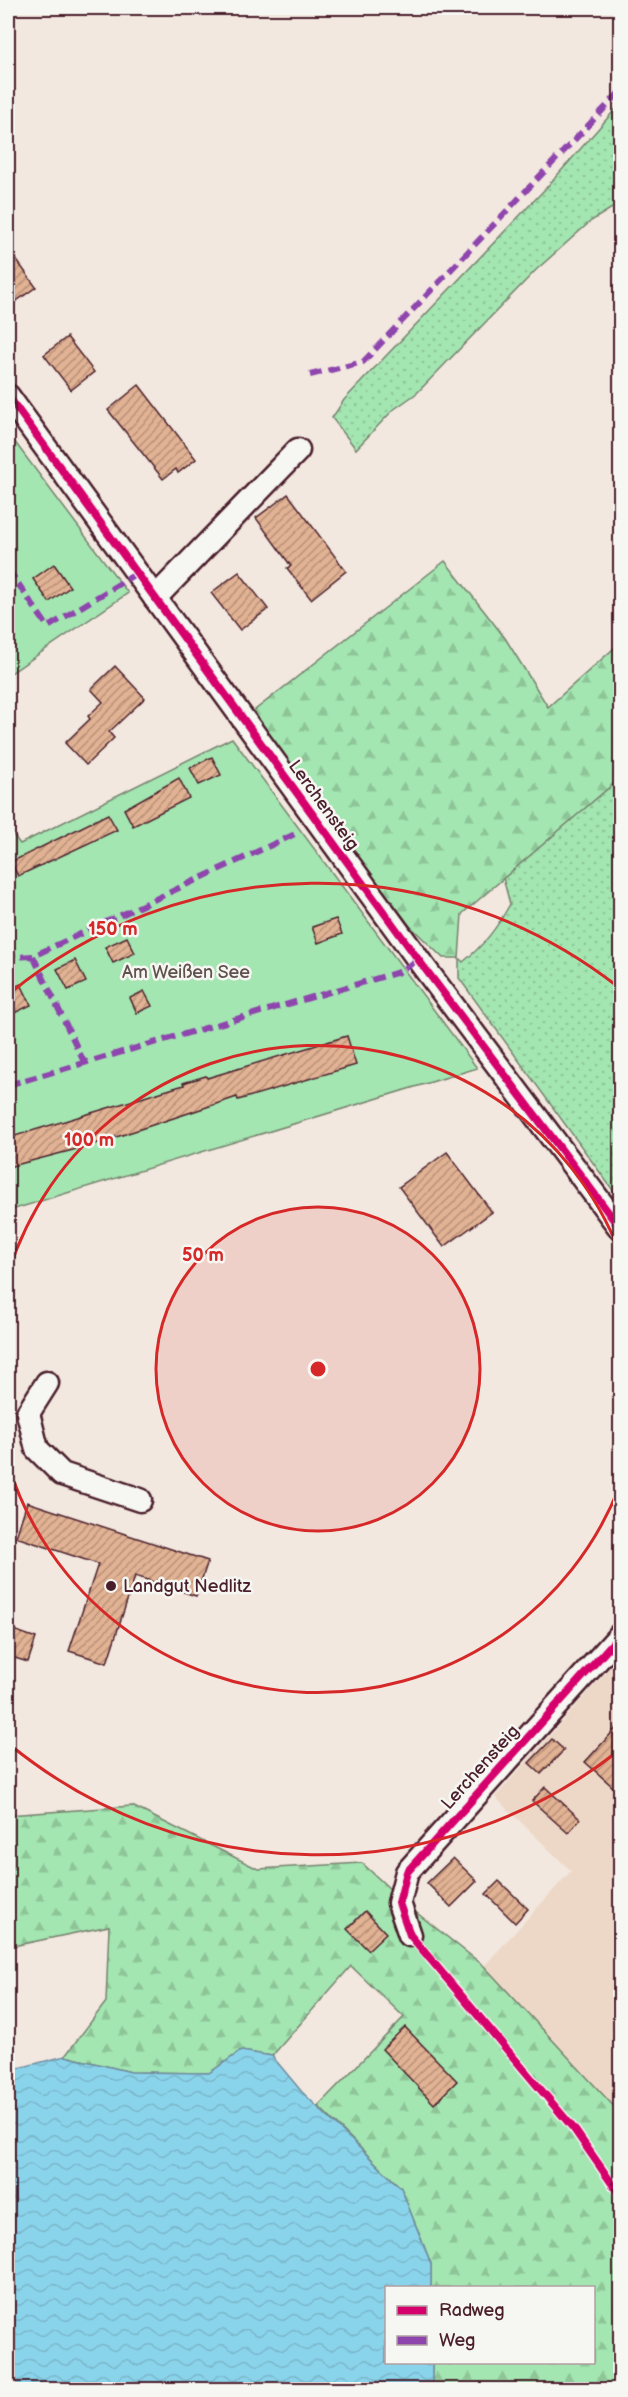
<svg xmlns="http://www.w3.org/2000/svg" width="628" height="2397" font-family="'Balsamiq Sans',sans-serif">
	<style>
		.built { fill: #edd8c8 }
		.grass { fill: url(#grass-dots); stroke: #76826e; stroke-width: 1.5 }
		.forest { fill: url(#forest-firs); stroke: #76826e; stroke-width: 1.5 }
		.garden { fill: #a3e6b1; stroke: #76826e; stroke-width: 1.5 }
		.water { fill: url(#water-waves); stroke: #708c9e; stroke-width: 1.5 }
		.building { fill: url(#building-hatch); stroke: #4a1f2b; stroke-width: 1.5 }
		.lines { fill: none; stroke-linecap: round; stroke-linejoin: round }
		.minor-casing { stroke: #4a1f2b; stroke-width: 27 }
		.minor { stroke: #f6f6f2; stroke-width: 22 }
		.quiet { stroke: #8e44ad; stroke-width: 6; stroke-dasharray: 12 6; stroke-linecap: butt }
		.cycleway-casing { stroke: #f6f6f2; stroke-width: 11 }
		.cycleway { stroke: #d6006c; stroke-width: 8 }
		.ring { fill: none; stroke: #d62828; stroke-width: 3 }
		.poi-dot { fill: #4a1f2b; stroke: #f6f6f2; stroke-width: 2 }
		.labels { text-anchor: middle; stroke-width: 5; stroke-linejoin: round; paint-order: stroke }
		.street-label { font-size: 18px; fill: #4a1f2b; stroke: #f6f6f2 }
		.park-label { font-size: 18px; fill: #60514c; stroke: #f6f6f2 }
		.poi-label { font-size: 18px; fill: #4a1f2b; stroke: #f6f6f2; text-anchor: start }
		.centre { fill: #d62828; stroke: #f6f6f2; stroke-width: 3 }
		.ring-label { font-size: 18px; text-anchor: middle; font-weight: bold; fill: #d62828; stroke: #f6f6f2; stroke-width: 5; stroke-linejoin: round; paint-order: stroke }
	</style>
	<defs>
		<pattern id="grass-dots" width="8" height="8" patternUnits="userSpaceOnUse" patternTransform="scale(1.5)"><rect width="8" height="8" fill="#a3e6b1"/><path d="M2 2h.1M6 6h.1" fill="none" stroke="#8ec598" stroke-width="1.8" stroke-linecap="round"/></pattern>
		<pattern id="forest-firs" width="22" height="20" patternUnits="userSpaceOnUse" patternTransform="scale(1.5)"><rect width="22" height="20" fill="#a3e6b1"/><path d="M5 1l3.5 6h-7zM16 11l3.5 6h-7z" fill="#8ec598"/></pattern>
		<pattern id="water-waves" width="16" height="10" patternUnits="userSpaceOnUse" patternTransform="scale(1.5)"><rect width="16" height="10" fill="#8ad4eb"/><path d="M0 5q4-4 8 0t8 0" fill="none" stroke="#79b6ca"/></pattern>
		<pattern id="building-hatch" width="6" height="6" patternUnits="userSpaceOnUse" patternTransform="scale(1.5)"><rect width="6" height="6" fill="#e1b293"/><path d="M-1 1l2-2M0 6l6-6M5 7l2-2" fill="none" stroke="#b89078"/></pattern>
	</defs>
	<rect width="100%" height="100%" fill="#f2e8df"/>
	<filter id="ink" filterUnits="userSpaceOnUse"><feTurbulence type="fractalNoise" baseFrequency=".0167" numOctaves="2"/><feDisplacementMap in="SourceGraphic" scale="12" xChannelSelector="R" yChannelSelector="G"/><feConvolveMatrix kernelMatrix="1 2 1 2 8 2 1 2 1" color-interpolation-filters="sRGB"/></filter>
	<g filter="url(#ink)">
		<polygon class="built" points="620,1656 620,2113 484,1966 571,1871 495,1797"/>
		<g class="grass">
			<polygon points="620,104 620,203 591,221 536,270 417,393 393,410 356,449 332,418 344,400 546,188"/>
			<path d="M620 778V1200L459 978V958L463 962C484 945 497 928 510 904L503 878Z"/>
		</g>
		<g class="forest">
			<polygon points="445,561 505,638 548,707 620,643 620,778 462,914 459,958 443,958 410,926 250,714"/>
			<polygon points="132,1806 258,1869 362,1863 408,1906 484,1966 620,2113 620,2389 432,2389 432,2363 594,2362 594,2288 431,2287 431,2264 401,2188 318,2106 404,2017 351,1966 272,2056 241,2051 209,2073 131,2072 65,2056 106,2002 109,1926 8,1947 8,1815"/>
		</g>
		<g class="garden">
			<polygon points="8,433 128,593 8,675"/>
			<polygon points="232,738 477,1068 8,1211 8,828 20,844"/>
		</g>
		<polygon class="water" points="241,2051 272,2056 302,2092 401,2188 431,2264 431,2287 386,2288 386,2362 432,2363 432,2389 8,2389 8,2065 19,2068 65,2056 131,2072 209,2073"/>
		<g class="building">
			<polygon points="8,248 36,287 8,307"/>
			<polygon points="67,337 94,372 71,390 44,355"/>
			<polygon points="139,385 196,459 178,473 176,469 163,479 108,410"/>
			<polygon points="288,494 346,571 311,599 287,568 291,566 256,518"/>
			<polygon points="54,564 70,587 49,602 33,579"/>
			<polygon points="239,572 268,609 240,630 211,593"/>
			<polygon points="115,666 145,698 109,732 114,738 86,765 65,743 90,719 88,716 103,702 91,689"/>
			<polygon points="212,757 221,775 199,785 190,768"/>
			<polygon points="179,778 189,798 133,826 124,809"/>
			<polygon points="108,814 117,830 18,876 11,862"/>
			<polygon points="336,919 342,934 318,943 312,927"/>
			<polygon points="127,937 135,953 113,963 105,947"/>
			<polygon points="75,960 86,982 68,990 57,969"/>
			<polygon points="21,984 31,1005 8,1016 8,990"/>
			<polygon points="144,991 152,1006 137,1013 130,998"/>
			<polygon points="347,1036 356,1065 238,1100 237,1097 92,1145 8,1167 8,1138 184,1085 183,1083 206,1076 207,1078"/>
			<polygon points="447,1152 492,1212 444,1247 399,1187"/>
			<polygon points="27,1502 208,1561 196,1596 135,1576 107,1663 69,1651 98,1564 16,1537"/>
			<polygon points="8,1628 36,1638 28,1662 8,1656"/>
			<polygon points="621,1723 621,1794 585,1762"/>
			<polygon points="552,1739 564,1750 541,1774 529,1763"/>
			<polygon points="545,1787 580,1819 568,1833 532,1801"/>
			<polygon points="453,1858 477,1881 451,1907 427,1883"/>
			<polygon points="499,1881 528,1909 515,1923 486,1894"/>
			<polygon points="365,1911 386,1933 368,1950 347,1929"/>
			<polygon points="405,2027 457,2081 434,2104 382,2049"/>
		</g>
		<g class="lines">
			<defs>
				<g id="minor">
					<polyline points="8,396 423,966 620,1228"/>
					<polyline points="155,598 298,450"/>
					<polyline points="47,1383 28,1413 37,1449 62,1474 140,1500"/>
					<polyline points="410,1935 399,1903 407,1872 620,1635"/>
				</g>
			</defs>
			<use href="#minor" class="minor-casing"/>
			<use href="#minor" class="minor"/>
			<g class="quiet">
				<polyline points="310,375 363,362 620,92"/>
				<polyline points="8,569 48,627 137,573"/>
				<polyline points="8,948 14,957 33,956"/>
				<polyline points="85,1064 33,956 295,834"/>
				<polyline points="8,1085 399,972 419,959"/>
			</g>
			<defs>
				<g id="cycleway">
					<polyline points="8,396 423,966 620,1228"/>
					<polyline points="620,1635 407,1872 399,1903 410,1935 574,2129 620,2195"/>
				</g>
			</defs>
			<use href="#cycleway" class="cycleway-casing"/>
			<use href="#cycleway" class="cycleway"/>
		</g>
	</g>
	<circle cx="318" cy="1369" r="162" fill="#d62828" fill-opacity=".12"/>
	<g class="ring">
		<circle cx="318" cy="1369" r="162"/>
		<path d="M620 1485A324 324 0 0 1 8 1464M8 1274A324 324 0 0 1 620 1253"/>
		<path d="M617 1752A486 486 0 0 1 9 1744M9 994A486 486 0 0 1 617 986"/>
	</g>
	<circle class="poi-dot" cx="111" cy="1586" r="6"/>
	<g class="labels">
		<g class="street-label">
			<text transform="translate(324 805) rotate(54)" y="6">Lerchensteig</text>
			<text transform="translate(480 1767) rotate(-48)" y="6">Lerchensteig</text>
		</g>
		<g class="park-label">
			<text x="186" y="978">Am Weißen See</text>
		</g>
		<g class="poi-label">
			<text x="123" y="1592">Landgut Nedlitz</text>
		</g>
	</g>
	<circle cx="318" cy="1369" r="9" class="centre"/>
	<g class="ring-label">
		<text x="113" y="935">150 m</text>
		<text x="89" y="1146">100 m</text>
		<text x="203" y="1261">50 m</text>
	</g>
	<rect width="628" height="2397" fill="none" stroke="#f6f6f2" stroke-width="30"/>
	<rect x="15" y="15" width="598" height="2367" fill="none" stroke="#4a1f2b" stroke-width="2" filter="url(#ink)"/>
	<rect x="385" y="2286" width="210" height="78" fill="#f6f6f2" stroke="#b1a0a2" stroke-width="1.5"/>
	<rect x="397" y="2306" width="30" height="9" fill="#d6006c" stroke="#b1a0a2" stroke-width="1.5"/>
	<text x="439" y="2316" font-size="18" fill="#4a1f2b">Radweg</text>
	<rect x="397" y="2336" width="30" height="9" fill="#8e44ad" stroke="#b1a0a2" stroke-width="1.5"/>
	<text x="439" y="2346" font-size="18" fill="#4a1f2b">Weg</text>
</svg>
